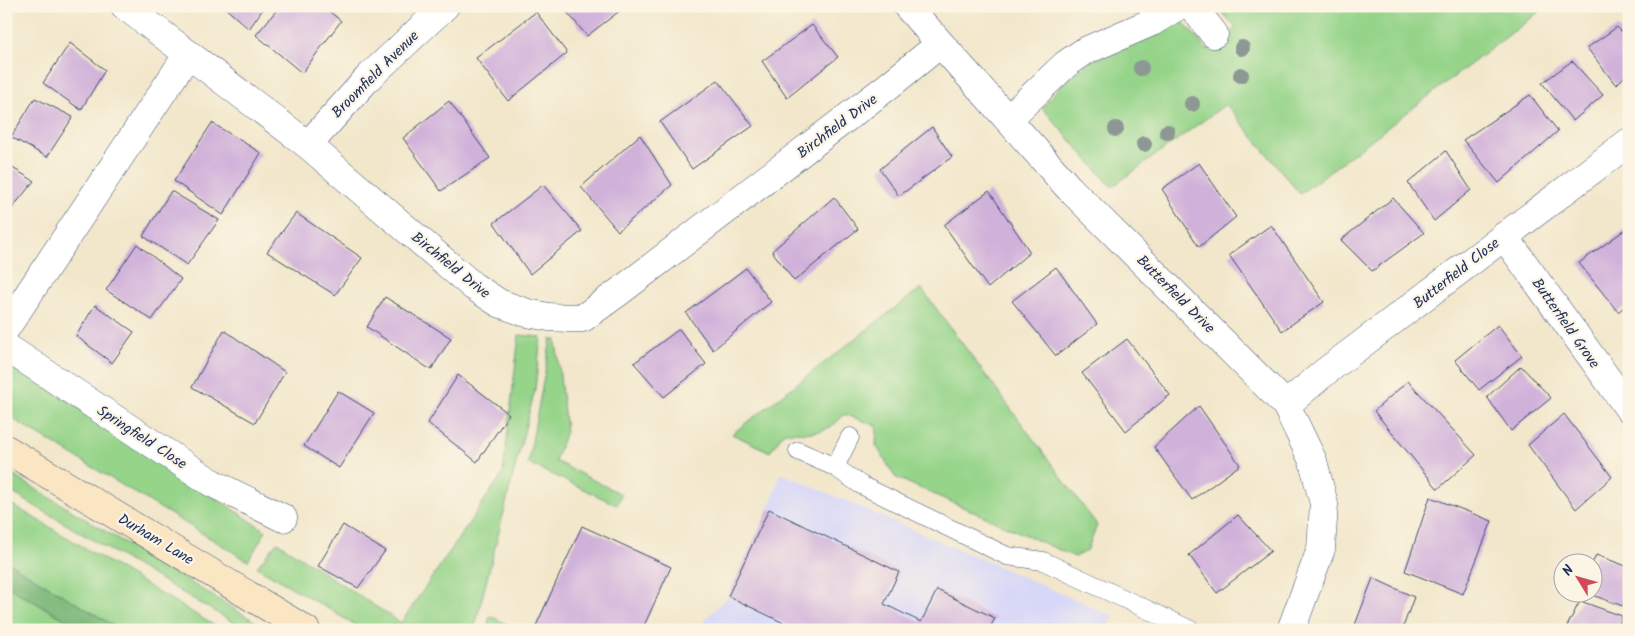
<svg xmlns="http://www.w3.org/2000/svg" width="1635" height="636" font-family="Kalam,sans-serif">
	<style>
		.built { fill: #d7d7f8 }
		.green { fill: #96d48a; stroke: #588274 }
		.forest { fill: #78b676; stroke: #4a726a }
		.building { fill: #d0b1da }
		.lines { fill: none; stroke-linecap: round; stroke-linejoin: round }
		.lane-casing { stroke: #3b4b6e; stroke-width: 19 }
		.street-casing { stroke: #3b4b6e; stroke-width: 29 }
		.secondary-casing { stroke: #3b4b6e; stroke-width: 29 }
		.lane { stroke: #fff; stroke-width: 18 }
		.street { stroke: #fff; stroke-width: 28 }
		.secondary { stroke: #fbe6c4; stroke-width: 28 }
		.tree { fill: #8d9895 }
		.labels { text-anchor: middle; stroke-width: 4.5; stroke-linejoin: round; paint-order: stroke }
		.street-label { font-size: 15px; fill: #1b2f5e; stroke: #fcf5e5 }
	</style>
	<rect width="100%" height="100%" fill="#fcf5e5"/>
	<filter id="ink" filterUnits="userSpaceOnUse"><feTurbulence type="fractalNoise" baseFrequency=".02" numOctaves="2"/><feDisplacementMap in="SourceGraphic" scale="10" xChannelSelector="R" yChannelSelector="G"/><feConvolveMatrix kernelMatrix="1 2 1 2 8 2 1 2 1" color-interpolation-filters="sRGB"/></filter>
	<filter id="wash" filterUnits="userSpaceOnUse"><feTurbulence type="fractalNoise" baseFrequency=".0096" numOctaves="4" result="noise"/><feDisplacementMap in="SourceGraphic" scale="20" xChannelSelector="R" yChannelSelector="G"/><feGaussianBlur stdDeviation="1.12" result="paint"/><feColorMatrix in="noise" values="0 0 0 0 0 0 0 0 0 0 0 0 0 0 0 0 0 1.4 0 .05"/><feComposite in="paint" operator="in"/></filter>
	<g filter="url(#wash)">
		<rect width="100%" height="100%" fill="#f2e7cb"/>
		<polygon class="built" points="781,473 1114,616 1107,630 701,630 706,618 728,596 769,509"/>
		<g class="green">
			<polygon points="1217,6 1547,6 1300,194 1226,104 1112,187 1042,108 1059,87 1089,62 1183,22 1207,50 1236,28"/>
			<path d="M921 288 1097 525 1087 551 1075 557 895 477 876 445 877 426 844 414C827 437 809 432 784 432L770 452 732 434Z"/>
			<polygon points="519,335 541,337 535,389 474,630 364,630 257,567 277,542 401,623 503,473"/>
			<polygon points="551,339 556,340 566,431 555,461 621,494 617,505 528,463"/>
			<polygon points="6,360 266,531 248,561 6,415"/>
			<polygon points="6,471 269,630 246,630 6,489"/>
			<polygon points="6,501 222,630 121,630 6,561"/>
			<polygon points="6,586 84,630 6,630"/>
			<polygon points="490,616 519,630 486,630"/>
		</g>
		<polygon class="forest" points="6,561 121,630 84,630 6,586"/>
		<g id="blocks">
			<g class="building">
				<polygon points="223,6 265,6 249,29"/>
				<polygon points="280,6 323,6 341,21 302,73 256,35"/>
				<polygon points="562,6 626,6 587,36"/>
				<polygon points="536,12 567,53 508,101 476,58"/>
				<polygon points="812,25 838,57 787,98 762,61"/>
				<polygon points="1617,27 1629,39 1629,72 1616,85 1587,48"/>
				<polygon points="70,43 105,70 81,110 43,83"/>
				<polygon points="1572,61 1603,95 1573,121 1542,83"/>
				<polygon points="718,80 753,126 692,169 660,122"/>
				<polygon points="1530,95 1558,131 1499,183 1463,140"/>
				<polygon points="35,98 73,117 47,157 11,137"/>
				<polygon points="449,101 490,158 441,191 403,138"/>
				<polygon points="212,123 261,153 223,215 174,181"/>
				<polygon points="932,127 952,157 899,196 880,169"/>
				<polygon points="640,135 672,185 618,231 581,187"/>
				<polygon points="1446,151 1471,190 1434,221 1408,183"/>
				<polygon points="1199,163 1236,217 1199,247 1162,189"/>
				<polygon points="6,164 34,181 9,212 6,210"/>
				<polygon points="543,185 582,231 530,274 494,223"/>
				<polygon points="171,191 219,220 187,265 143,236"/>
				<polygon points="989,191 1030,252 988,288 944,225"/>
				<polygon points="834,197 858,229 794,281 772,251"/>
				<polygon points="1393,198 1424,233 1372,271 1341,240"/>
				<polygon points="296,213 362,258 335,295 267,252"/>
				<polygon points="1271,225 1324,302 1282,331 1229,255"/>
				<polygon points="1626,229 1629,233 1629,303 1618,312 1579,263"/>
				<polygon points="137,244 181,279 152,320 106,290"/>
				<polygon points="1056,267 1097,324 1056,356 1012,301"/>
				<polygon points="746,268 771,302 713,350 686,313"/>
				<polygon points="385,297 451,338 431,370 367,327"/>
				<polygon points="95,305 134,332 112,363 76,336"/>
				<polygon points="1498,325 1522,356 1479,390 1455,360"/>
				<polygon points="679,329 706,364 664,397 634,363"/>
				<polygon points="224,330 285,372 255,423 192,387"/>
				<polygon points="1127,339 1170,395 1126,431 1082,373"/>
				<polygon points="1521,366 1551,398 1511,431 1487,397"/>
				<polygon points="458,375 509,414 477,462 428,423"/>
				<polygon points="1408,381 1476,455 1438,489 1374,411"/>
				<polygon points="338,391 374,413 339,468 304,446"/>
				<polygon points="1199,406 1240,465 1192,500 1154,447"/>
				<polygon points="1564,414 1612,477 1576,509 1528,445"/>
				<polygon points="1430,497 1492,521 1463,594 1405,571"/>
				<polygon points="769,509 899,572 884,604 921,622 937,590 995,618 989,630 798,630 728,596"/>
				<polygon points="1238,515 1271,551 1217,593 1189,555"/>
				<polygon points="343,525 385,551 358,588 318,566"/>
				<polygon points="582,526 671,567 642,630 534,630"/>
				<polygon points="1596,555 1629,567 1629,585 1623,606 1592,595 1592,564"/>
				<polygon points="1373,578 1414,597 1402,630 1353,630"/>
				<polygon points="1580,601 1622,616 1617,630 1565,630"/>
			</g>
		</g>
	</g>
	<g filter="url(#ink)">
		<use href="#blocks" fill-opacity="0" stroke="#3b4b6e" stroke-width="1"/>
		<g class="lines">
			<defs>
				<g id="lane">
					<polyline points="798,451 835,467 861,485 1007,556 1043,561 1191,630"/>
					<polyline points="835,467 850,437"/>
				</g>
				<g id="street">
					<polyline points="125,6 308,145 473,286 499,303 527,313 549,317 569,318 583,318 619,292 887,87 940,44"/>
					<polyline points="907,6 1069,188 1286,405 1313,461 1324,504 1321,549 1291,630"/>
					<polyline points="1192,6 1214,34"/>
					<polyline points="1008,119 1066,64 1085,51 1152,22 1178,6"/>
					<polyline points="308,145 368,78 445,6"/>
					<polyline points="1504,236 1629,409"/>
					<polyline points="6,328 188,54"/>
					<polyline points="6,347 212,483 283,518"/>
					<polyline points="1286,405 1325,372 1629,142"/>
				</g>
				<polyline id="secondary" points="6,449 306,630"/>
			</defs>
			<use href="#lane" class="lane-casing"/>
			<use href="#street" class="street-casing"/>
			<use href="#secondary" class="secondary-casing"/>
			<use href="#lane" class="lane"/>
			<use href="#street" class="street"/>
			<use href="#secondary" class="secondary"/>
		</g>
		<g class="tree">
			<circle cx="1242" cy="48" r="8"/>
			<circle cx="1141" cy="68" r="8"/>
			<circle cx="1241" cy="75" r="8"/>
			<circle cx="1192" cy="104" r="8"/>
			<circle cx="1116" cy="129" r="8"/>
			<circle cx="1167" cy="132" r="8"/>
			<circle cx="1144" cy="144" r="8"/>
		</g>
	</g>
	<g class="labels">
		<g class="street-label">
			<text transform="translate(375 74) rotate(-45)" y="5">Broomfield Avenue</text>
			<text transform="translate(837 126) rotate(-37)" y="5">Birchfield Drive</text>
			<text transform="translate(451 265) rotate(39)" y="5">Birchfield Drive</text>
			<text transform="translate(1456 273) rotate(-38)" y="5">Butterfield Close</text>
			<text transform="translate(1176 294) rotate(45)" y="5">Butterfield Drive</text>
			<text transform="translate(1566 323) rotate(55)" y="5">Butterfield Grove</text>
			<text transform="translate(142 437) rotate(33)" y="5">Springfield Close</text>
			<text transform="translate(156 539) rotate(31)" y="5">Durham Lane</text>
		</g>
	</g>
	<rect width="1635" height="636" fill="none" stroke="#fcf5e5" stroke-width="25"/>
	<g transform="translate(1578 578) rotate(307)"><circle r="24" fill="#fcf5e5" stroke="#a2a6af"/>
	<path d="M0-4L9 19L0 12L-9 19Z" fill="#d1495b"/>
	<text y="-8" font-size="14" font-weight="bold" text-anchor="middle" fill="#1b2f5e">N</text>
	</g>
</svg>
